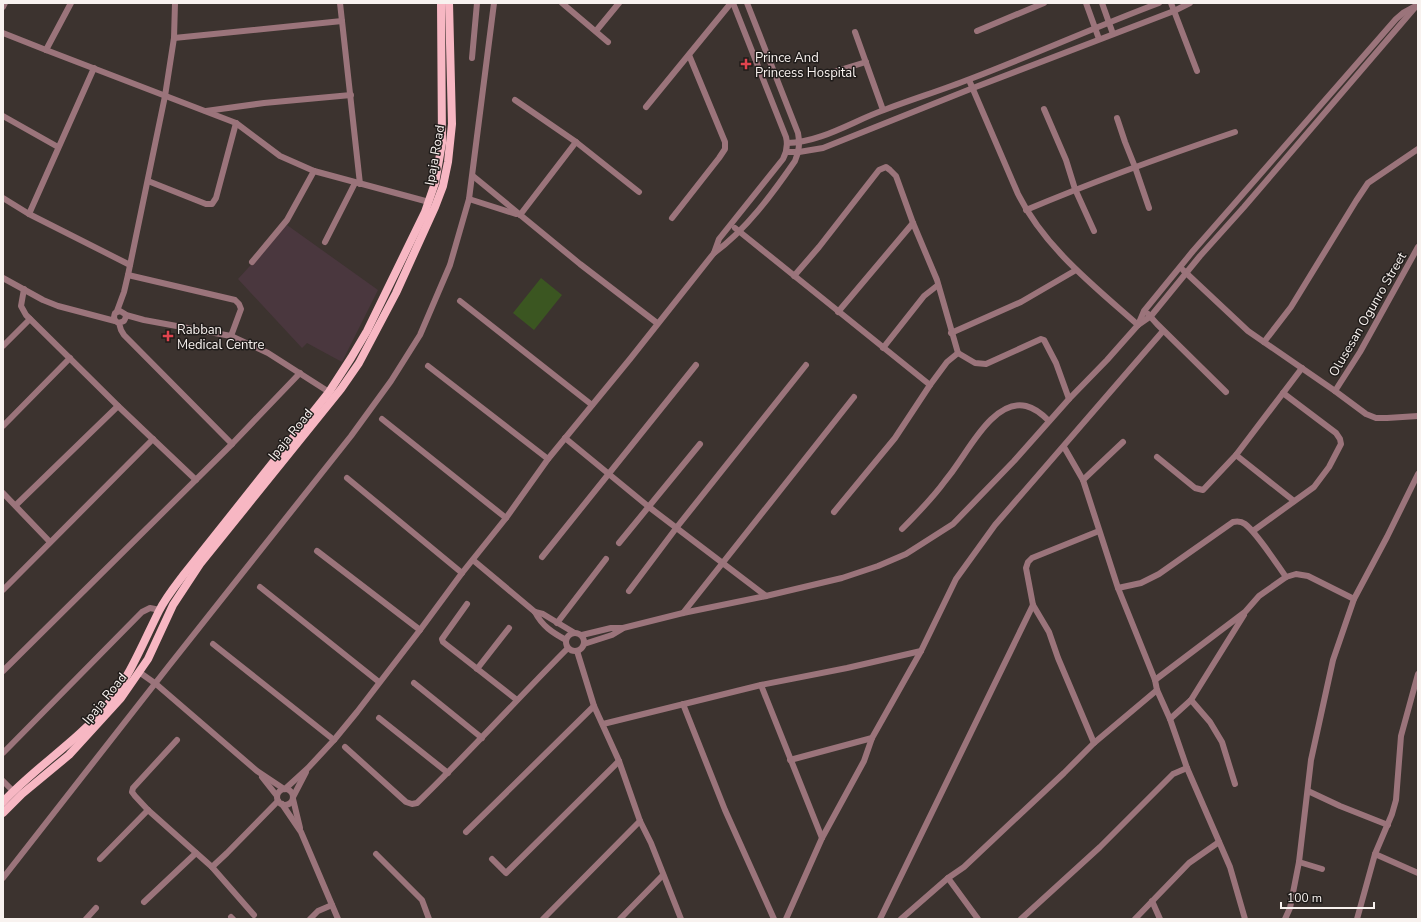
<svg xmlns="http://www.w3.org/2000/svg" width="1421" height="922" font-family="'Nunito Sans',sans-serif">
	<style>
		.education { fill: #4a373e }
		.green { fill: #3b5621 }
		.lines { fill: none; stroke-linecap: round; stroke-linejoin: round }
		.minor { stroke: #9b747b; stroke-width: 6 }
		.major { stroke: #f7b7c3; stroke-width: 8 }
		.health-dot { fill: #e0444e; stroke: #201c1a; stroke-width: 1.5 }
		.labels { text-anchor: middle; stroke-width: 3; stroke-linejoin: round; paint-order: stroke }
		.poi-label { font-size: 13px; fill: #f8f2ef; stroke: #201c1a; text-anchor: start }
		.street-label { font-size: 13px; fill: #f8f2ef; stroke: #201c1a }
	</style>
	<rect width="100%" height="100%" fill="#3c332f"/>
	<polygon class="education" points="287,225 378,290 342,362 307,343 302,348 238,279"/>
	<polygon class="green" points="541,278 562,295 534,330 513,313"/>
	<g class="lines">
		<g class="minor">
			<polyline points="340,3 360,184"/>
			<polyline points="562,3 608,42"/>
			<polyline points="1086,3 1099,39"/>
			<polyline points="1102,3 1113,34"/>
			<polyline points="1171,3 1197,71"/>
			<polyline points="3,7 5,3"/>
			<polyline points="596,31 619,3"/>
			<polyline points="977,31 1044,3"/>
			<polyline points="855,32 883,110"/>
			<polyline points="3,33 46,50 236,123 280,156 314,171 429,202"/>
			<polyline points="174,38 342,21"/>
			<polyline points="46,50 71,3"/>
			<polyline points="472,58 477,3"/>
			<polyline points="830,73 866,62"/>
			<path d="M969 80 1018 194C1045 248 1094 286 1138 325"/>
			<polyline points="515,100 576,142 639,192"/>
			<polyline points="646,107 731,3"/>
			<polyline points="1044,109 1066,160 1075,189 1094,231"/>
			<polyline points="206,111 264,103 351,95"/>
			<polyline points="3,116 58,147"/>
			<polyline points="1117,118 1125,142 1135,167 1149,208"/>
			<path d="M787 143C822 142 853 121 884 110 913 99 942 90 970 79 1033 55 1095 27 1159 3"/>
			<polyline points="786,152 799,152 823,148 973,88 1174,11 1190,3"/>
			<polyline points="473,176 580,264 657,323"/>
			<polyline points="148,181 206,204 212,204 216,198 236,123"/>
			<polyline points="3,198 29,214 130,265"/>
			<polyline points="469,199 516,214"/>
			<path d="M1026 210C1095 181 1164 156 1235 132"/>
			<polyline points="29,214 94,68"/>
			<polyline points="520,215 576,142"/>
			<polyline points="672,218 719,158 725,149 725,142 689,55"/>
			<polyline points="735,228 930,385"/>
			<polyline points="325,242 355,183"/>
			<path d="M714 253 719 239 783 159C787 151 788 145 786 137L733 3"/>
			<polyline points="252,262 287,220 314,171"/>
			<polyline points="1183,270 1248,331 1335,391 1366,414 1376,418 1387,418 1418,416"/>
			<polyline points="128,275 235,300 239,304 241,309 231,336"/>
			<polyline points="794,276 819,247 879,170 886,167 890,170 896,176 913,223 937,280 958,353 947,362 930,385 895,438 834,512"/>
			<polyline points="3,278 43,300 58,306 115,321"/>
			<polyline points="24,289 21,306 26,315 118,406 196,480"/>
			<polyline points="460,301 592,405"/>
			<polyline points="117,311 124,292 128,275 165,96 174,38 175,3"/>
			<polyline points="838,312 913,223"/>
			<polyline points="1148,314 1157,324 1226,392"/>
			<polyline points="126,315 144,320 231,336 268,353 329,392"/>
			<path d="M119 323 124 321 126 317 125 314 120 311 115 313C113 318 114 321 119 323L121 330 124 335 232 444"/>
			<polyline points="1138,325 1144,311 1193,251 1396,19 1403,13 1414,7"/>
			<polyline points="951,333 1021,302 1076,270"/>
			<polyline points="1264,342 1291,307 1356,201 1368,183 1418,149"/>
			<polyline points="3,346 30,319"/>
			<polyline points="883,348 924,296 938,285"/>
			<polyline points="958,353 975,363 986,364 1041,339 1044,340 1056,363 1069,399"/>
			<polyline points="428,366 548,459"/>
			<polyline points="1335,391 1360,352 1418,247"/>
			<polyline points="382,419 506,518"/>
			<polyline points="3,426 70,358"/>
			<polyline points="565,438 649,507 766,596"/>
			<polyline points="1064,447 1083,480 1118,588 1155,680 1157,690 1170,719 1187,768 1230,867 1245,919"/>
			<polyline points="1236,455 1294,501"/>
			<polyline points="1157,457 1195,488 1203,490 1236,455 1302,368"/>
			<polyline points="347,478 462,573"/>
			<polyline points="1083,480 1123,442"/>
			<polyline points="3,493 50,542"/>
			<polyline points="16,505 118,406"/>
			<path d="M902 529C917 514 932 499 945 481 950 475 955 468 959 462 973 442 997 399 1026 406 1035 408 1043 415 1049 421"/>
			<polyline points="1253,531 1314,487 1329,467 1341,444 1340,439 1336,433 1283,393"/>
			<polyline points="619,543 700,444"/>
			<polyline points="317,551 420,630"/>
			<polyline points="542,557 696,365"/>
			<path d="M473 560 535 612C542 626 553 633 566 640"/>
			<polyline points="260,587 379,682"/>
			<path d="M1118 588 1141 583 1159 574 1233 522C1237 521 1241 521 1245 524 1257 533 1276 563 1286 577"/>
			<polyline points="3,590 153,439"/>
			<polyline points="629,591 677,527 806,365"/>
			<polyline points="467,604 442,639 443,642 517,700"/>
			<polyline points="535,612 543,614 573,632"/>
			<polyline points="683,613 854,397"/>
			<polyline points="557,623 606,559"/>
			<circle cx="575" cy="642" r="9"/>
			<polyline points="582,635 611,628 623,628 683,613 766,596 842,578 878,566 906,554 953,524 1014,461 1069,399 1107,360 1138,325 1151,316 1200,256 1244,207 1418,4"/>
			<polyline points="213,644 334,740"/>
			<polyline points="584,644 612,635 622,629"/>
			<polyline points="577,651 594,706 619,761 640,821 651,843 681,919"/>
			<polyline points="477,669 509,628"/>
			<polyline points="3,671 232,444 300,373"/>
			<polyline points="139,672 156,684 257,771 284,789"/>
			<polyline points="1155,680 1245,612 1259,596 1286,577 1296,574 1308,576 1354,599"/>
			<polyline points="414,683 482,738"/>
			<polyline points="761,685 822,838"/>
			<polyline points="1191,700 1210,722 1222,742 1235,784"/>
			<polyline points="683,704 725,810 774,919"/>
			<polyline points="379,718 448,773"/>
			<polyline points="1170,719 1191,700 1244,615"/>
			<polyline points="603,724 761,685 847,668 921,651"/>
			<polyline points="177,740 133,788 132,792 135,796 148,810 212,867 227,853 278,801"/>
			<polyline points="1094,743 1058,658 1049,632 1033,605 1026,568 1028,562 1032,558 1099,531"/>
			<path d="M345 747 406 802 412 804 417 803C469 753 517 699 568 648"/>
			<polyline points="3,753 142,612 150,608 160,610"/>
			<polyline points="790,760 872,738"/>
			<polyline points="262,777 277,796"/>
			<polyline points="3,781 13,791"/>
			<path d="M285 789 308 768 334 740 357 712 420 630 462 573 506 518 548 459 630 359 714 253C746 230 773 193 795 161 799 151 800 144 798 133L747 3"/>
			<circle cx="285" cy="797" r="8"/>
			<polyline points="1308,791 1340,806 1388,825"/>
			<polyline points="293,797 306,772"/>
			<polyline points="293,799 300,828"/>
			<polyline points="282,804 301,832 338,919"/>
			<polyline points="466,832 594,706"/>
			<polyline points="376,854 422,900 429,919"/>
			<polyline points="1375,854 1418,873"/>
			<polyline points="100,859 148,810"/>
			<polyline points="492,859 506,873 619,761"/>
			<polyline points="1299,862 1322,869"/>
			<polyline points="212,867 254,915"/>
			<polyline points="3,878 168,667 351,436 391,381 420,335 450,265 469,199 494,3"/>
			<polyline points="948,878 978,919"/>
			<polyline points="1152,901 1160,919"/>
			<polyline points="144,902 196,853"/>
			<polyline points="231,917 233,919"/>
			<polyline points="86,919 96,908"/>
			<polyline points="310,919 318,911 332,905"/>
			<polyline points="543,919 640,821"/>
			<polyline points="620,919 663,875"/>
			<polyline points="786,919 822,838 864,761 872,738 921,651 956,579 995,525 1163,331"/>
			<polyline points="880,919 1033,605"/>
			<polyline points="901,919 948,878 964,867 1064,773 1094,743 1157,690"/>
			<polyline points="1021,919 1100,847 1173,774 1187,768"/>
			<polyline points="1135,919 1189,863 1219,842"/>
			<polyline points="1285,919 1290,908 1299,862 1311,760 1333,660 1354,599 1387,537 1418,474"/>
			<polyline points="1357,919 1375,854 1392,814 1396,800 1401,736 1418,674"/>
		</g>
		<g class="major">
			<path d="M3 802C35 767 77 742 108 704 130 676 143 643 159 611 166 597 176 585 185 573L329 392 351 358 367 331 425 212 435 183 442 143 441 3"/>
			<polyline points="3,813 22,794 69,755 121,698 148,659 173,605 200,564 341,389 359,363 396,293 435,207 443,186 448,162 452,124 449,3"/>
		</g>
	</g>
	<g class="health-dot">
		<path d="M744 58h4v4h4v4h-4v4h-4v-4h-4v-4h4z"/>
		<path d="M166 330h4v4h4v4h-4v4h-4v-4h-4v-4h4z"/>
	</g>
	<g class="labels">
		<g class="poi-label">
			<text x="755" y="62">Prince And<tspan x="755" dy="15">Princess Hospital</tspan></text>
			<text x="177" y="334">Rabban<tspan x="177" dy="15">Medical Centre</tspan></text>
		</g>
		<g class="street-label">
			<text transform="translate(434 155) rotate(-80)" y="5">Ipaja Road</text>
			<text transform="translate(1367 314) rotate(-60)" y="5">Olusesan Ogunro Street</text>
			<text transform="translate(290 434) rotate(-51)" y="5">Ipaja Road</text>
			<text transform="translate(104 698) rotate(-51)" y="5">Ipaja Road</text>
		</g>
	</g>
	<rect width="1421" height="922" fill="none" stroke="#f8f2ef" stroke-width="8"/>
	<path d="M1281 902v6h93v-6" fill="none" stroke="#f8f2ef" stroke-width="2"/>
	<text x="1287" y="902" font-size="12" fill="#f8f2ef" stroke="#201c1a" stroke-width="3" paint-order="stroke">100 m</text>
</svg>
